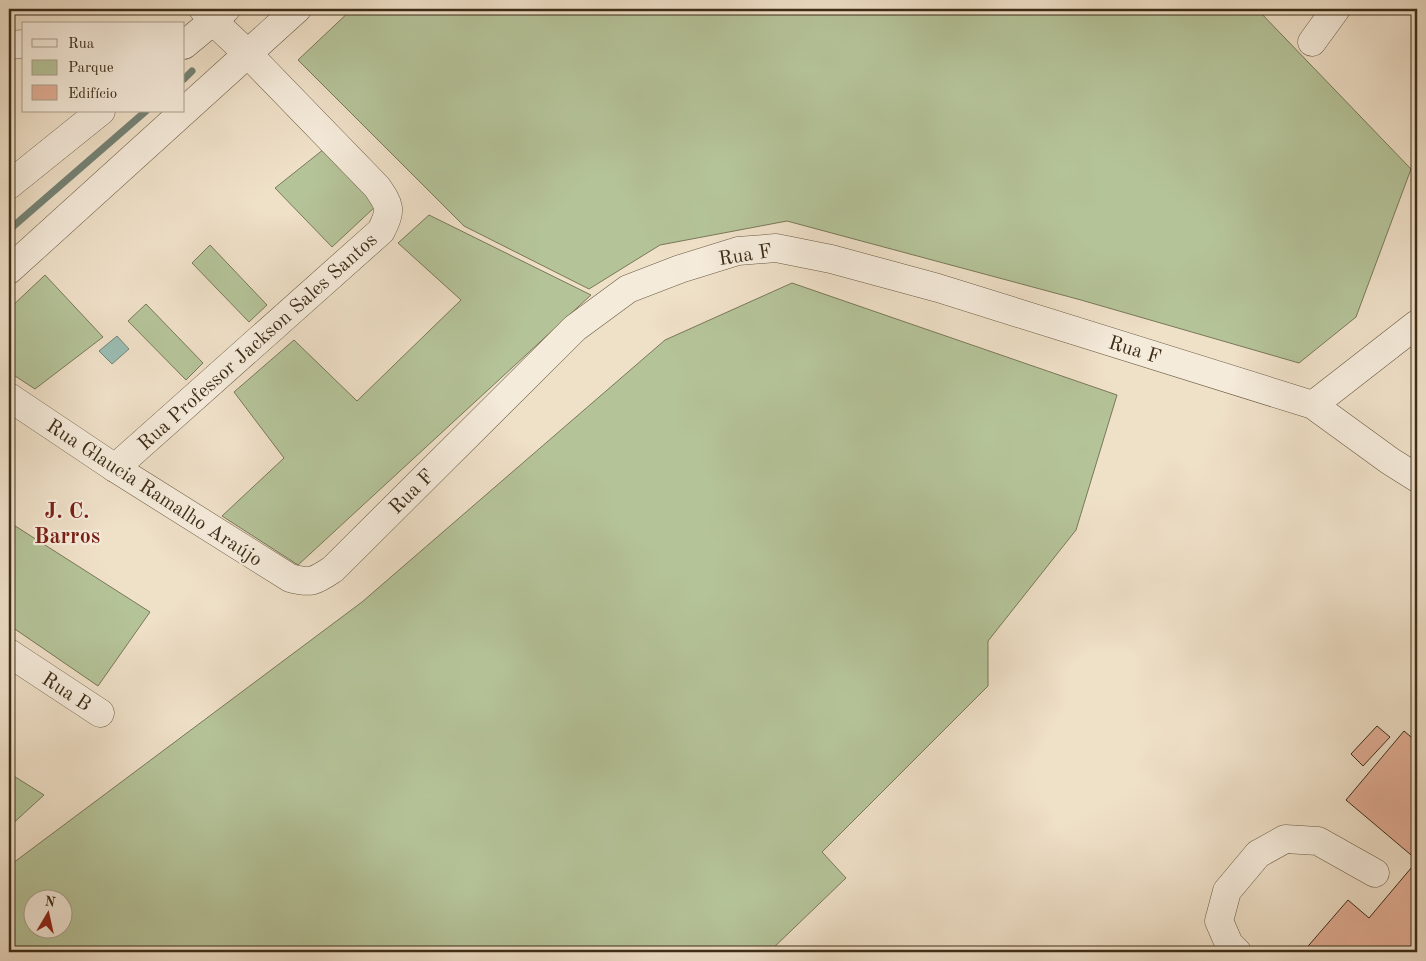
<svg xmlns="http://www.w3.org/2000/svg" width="1426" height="961" font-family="'Old Standard TT',serif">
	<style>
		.green { fill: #b5c399; stroke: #797858; fill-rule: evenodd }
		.water { fill: #9abdb3; stroke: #758375 }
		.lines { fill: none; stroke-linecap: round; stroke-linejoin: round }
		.stream { stroke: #758375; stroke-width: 7 }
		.building { fill: #e2ae96; stroke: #3d2d17 }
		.minor-casing { stroke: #6a5a43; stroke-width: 29 }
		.minor { stroke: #f5ebdb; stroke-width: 28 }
		.labels { text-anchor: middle; stroke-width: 4.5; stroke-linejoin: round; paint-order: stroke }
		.street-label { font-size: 20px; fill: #3d2d17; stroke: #f5ebdb }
		.quarter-label { font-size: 22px; font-weight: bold; fill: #7a1f14; stroke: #f5ebdb }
	</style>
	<rect width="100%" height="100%" fill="#efe0c8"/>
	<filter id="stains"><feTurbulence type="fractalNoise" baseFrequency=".004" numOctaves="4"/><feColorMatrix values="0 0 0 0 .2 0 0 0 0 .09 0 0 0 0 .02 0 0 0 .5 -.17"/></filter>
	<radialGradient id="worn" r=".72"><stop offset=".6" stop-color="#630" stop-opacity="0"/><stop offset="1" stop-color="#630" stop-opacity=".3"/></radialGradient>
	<g class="green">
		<polygon points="352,9 1257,9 1411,169 1356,317 1299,363 1081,300 787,221 660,245 589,289 464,226 298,60"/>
		<polygon points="324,149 376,206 332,247 275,188"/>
		<polygon points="429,215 591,295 298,565 222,516 284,458 234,392 294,340 357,401 461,300 398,243"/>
		<polygon points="210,245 267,305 249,322 192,263"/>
		<polygon points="45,275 103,337 35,389 9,372 9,309"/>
		<path d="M792 283 1117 395 1076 530 988 641V686L822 852 846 878 769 952H9V866L362 602 665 340ZM32 898H62V928H32Z"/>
		<polygon points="146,304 203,363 186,380 128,321"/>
		<polygon points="9,522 150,612 98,686 9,625"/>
		<polygon points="9,773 44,795 9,827"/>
	</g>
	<polygon class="water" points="117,336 129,349 112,364 99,351"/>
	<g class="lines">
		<g class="stream">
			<polyline points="184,79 192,71"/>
			<polyline points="9,230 146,111"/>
		</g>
	</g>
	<g class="building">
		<polygon points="1377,726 1390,737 1363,766 1351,754"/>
		<polygon points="1404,731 1417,742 1417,860 1346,800"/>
		<polygon points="1417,861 1417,952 1303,952 1348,900 1369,918"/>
	</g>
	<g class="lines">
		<defs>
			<g id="minor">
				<polyline points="1312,42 1336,9"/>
				<polyline points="9,45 24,44"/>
				<polyline points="184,45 213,21 226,9"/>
				<polyline points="9,185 101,111"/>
				<polyline points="9,270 297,9"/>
				<path d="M9 397 115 468 290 578C311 584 315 581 333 569L575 328 628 289 680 269 738 251 776 248 831 259 938 288 1313 405 1390 461 1417 478"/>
				<polyline points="1313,405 1417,324"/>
				<path d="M115 468 381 231C392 209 390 206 377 187L248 54 213 21 203 9"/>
				<polyline points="9,653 100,713"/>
				<polyline points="1237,952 1229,944 1219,921 1227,891 1258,854 1285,839 1318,841 1375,873"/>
			</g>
		</defs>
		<use href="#minor" class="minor-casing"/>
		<use href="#minor" class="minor"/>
	</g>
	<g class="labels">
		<g class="street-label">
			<text transform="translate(745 254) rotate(-9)" y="7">Rua F</text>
			<text transform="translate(257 341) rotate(-42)" y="7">Rua Professor Jackson Sales Santos</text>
			<text transform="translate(1135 349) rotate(17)" y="7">Rua F</text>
			<text transform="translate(411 491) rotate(-45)" y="7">Rua F</text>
			<text transform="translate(155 492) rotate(33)" y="7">Rua Glaucia Ramalho Araújo</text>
			<text transform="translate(67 691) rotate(33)" y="7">Rua B</text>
		</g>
		<g class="quarter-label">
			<text x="67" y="518">J. C.<tspan x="67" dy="25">Barros</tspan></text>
		</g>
	</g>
	<rect width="1426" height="961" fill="none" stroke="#efe0c8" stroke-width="30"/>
	<rect x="10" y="10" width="1406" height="941" fill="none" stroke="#3d2d17" stroke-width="2.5"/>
	<rect x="15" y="15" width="1396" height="931" fill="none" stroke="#3d2d17"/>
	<rect x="22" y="22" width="162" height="90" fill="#f5ebdb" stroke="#ab9f8d"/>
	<rect x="32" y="39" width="25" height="8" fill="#f5ebdb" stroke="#ab9f8d"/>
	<text x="68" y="48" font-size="15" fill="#3d2d17">Rua</text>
	<rect x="32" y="60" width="25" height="15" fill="#b5c399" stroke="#ab9f8d"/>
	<text x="68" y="72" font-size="15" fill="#3d2d17">Parque</text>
	<rect x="32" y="85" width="25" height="15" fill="#e2ae96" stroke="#ab9f8d"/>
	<text x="68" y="98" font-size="15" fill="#3d2d17">Edifício</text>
	<g transform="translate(48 914) rotate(9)"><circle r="24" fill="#f5ebdb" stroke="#ab9f8d"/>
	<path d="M0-4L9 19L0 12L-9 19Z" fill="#8f2418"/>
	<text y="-8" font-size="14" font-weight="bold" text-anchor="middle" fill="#3d2d17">N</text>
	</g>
	<rect width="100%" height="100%" filter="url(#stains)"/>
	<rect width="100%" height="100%" fill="url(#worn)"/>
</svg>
